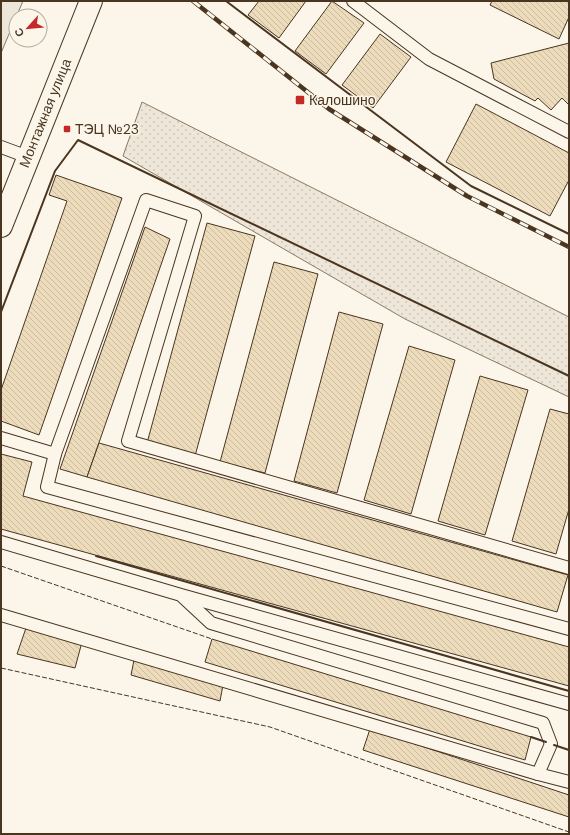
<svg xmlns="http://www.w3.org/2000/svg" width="570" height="835" font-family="'DM Sans',sans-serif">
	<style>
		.grass { fill: url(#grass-dots); stroke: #887966 }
		.parking { fill: #ede7d9; stroke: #887966 }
		.building { fill: url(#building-back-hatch); stroke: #4a3520 }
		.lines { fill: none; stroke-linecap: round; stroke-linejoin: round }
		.lane-casing { stroke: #4a3520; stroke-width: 14 }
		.secondary-casing { stroke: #4a3520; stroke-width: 24 }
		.lane { stroke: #fbf6e9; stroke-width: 12 }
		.secondary { stroke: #fbf6e9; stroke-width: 22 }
		.rail-casing { stroke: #4a3520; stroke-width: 4.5 }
		.rail { stroke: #fbf6e9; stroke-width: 3; stroke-dasharray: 9; stroke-linecap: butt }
		.fence { stroke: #4a3520; stroke-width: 1; stroke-dasharray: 5 2; stroke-linecap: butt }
		.wall { stroke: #4a3520; stroke-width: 2 }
		.poi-dot { fill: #c62828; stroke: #fbf6e9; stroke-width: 1.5 }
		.labels { text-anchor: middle; stroke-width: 3; stroke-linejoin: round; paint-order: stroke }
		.poi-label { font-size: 14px; fill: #4a3520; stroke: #fbf6e9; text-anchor: start }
		.street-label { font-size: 14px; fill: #4a3520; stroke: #fbf6e9 }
	</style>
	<defs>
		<pattern id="grass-dots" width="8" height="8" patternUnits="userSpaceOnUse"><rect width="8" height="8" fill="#ede6d9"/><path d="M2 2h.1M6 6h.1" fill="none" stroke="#cdc6ba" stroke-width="1.8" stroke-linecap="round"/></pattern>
		<pattern id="building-back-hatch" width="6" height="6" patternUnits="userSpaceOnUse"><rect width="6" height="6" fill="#ecdcbc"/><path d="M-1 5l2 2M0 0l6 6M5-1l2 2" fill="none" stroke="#ccbda1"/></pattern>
	</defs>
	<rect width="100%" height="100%" fill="#fbf6e9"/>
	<polygon class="grass" points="142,102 569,317 569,397 405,319 123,156"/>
	<polygon class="parking" points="1,1 23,1 1,53"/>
	<g class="building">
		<polygon points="259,1 306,1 279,38 248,15"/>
		<polygon points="332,1 364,23 326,74 295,51"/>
		<polygon points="492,1 569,1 569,17 559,39 490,5"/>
		<polygon points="380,34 411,57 373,108 342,85"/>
		<polygon points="569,43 569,105 562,98 551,110 538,98 535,101 494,79 491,63"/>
		<polygon points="476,104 569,153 569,180 550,216 446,162"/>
		<polygon points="56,175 122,198 39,435 1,421 1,390 67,201 49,195"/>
		<polygon points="207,223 255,236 195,456 147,443"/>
		<polygon points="145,227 170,239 87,477 60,469"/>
		<polygon points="274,262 318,274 265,473 220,462"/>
		<polygon points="339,312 383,324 337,493 294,481"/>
		<polygon points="409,346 455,360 411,514 364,500"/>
		<polygon points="480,376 528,390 485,535 438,521"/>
		<polygon points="550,409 569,414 569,509 556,554 512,541"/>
		<polygon points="99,443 568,575 557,612 87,477"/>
		<polygon points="1,454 32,462 23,496 569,647 569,686 1,529"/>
		<polygon points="26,628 82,642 75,668 17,654"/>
		<polygon points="212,639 531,737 525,760 205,662"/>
		<polygon points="134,660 223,685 220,701 131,675"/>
		<polygon points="370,729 569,795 569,817 363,750"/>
	</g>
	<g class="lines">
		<defs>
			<g id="lane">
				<polyline points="353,1 429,59 569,132"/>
				<polyline points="1,147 28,157"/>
				<polyline points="1,438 55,454"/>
				<polyline points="1,542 181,595 569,704"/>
				<polyline points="569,568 128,441 195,216 146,200 55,454 47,487 569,629"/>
				<polyline points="183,597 211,623 543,723 551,744 538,774 569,782"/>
				<polyline points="1,615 538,774"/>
			</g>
			<polyline id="secondary" points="1,226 91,1"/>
		</defs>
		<use href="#lane" class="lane-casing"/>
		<use href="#secondary" class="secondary-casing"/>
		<use href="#lane" class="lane"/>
		<use href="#secondary" class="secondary"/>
		<defs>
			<polyline id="rail" points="193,1 329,109 467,196 569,247"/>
		</defs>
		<use href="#rail" class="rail-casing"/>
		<use href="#rail" class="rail"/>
		<g class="fence">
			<polyline points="1,566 212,639"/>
			<polyline points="1,668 270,727 569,832"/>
		</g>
		<g class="wall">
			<polyline points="226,1 471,186 569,234"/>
			<polyline points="1,312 55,171 78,140 569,376"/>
			<polyline points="96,556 569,691"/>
			<polyline points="531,737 546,742"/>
			<polyline points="554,745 569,750"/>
		</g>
	</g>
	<g class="poi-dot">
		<rect x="295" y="95" width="10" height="10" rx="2"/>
		<rect x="63" y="125" width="8" height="8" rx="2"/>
	</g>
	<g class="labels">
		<g class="poi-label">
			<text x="309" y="105">Калошино</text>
			<text x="75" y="134">ТЭЦ №23</text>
		</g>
		<g class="street-label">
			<text transform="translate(45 113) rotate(-68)" y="5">Монтажная улица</text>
		</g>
	</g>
	<rect width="570" height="835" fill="none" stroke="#4a3520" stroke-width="4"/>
	<g transform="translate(28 28) rotate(243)"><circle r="19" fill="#fbf6e9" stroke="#b4a999"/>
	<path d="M0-3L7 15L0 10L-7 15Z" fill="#c62828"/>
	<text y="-6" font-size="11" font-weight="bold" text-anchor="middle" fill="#4a3520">С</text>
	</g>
</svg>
